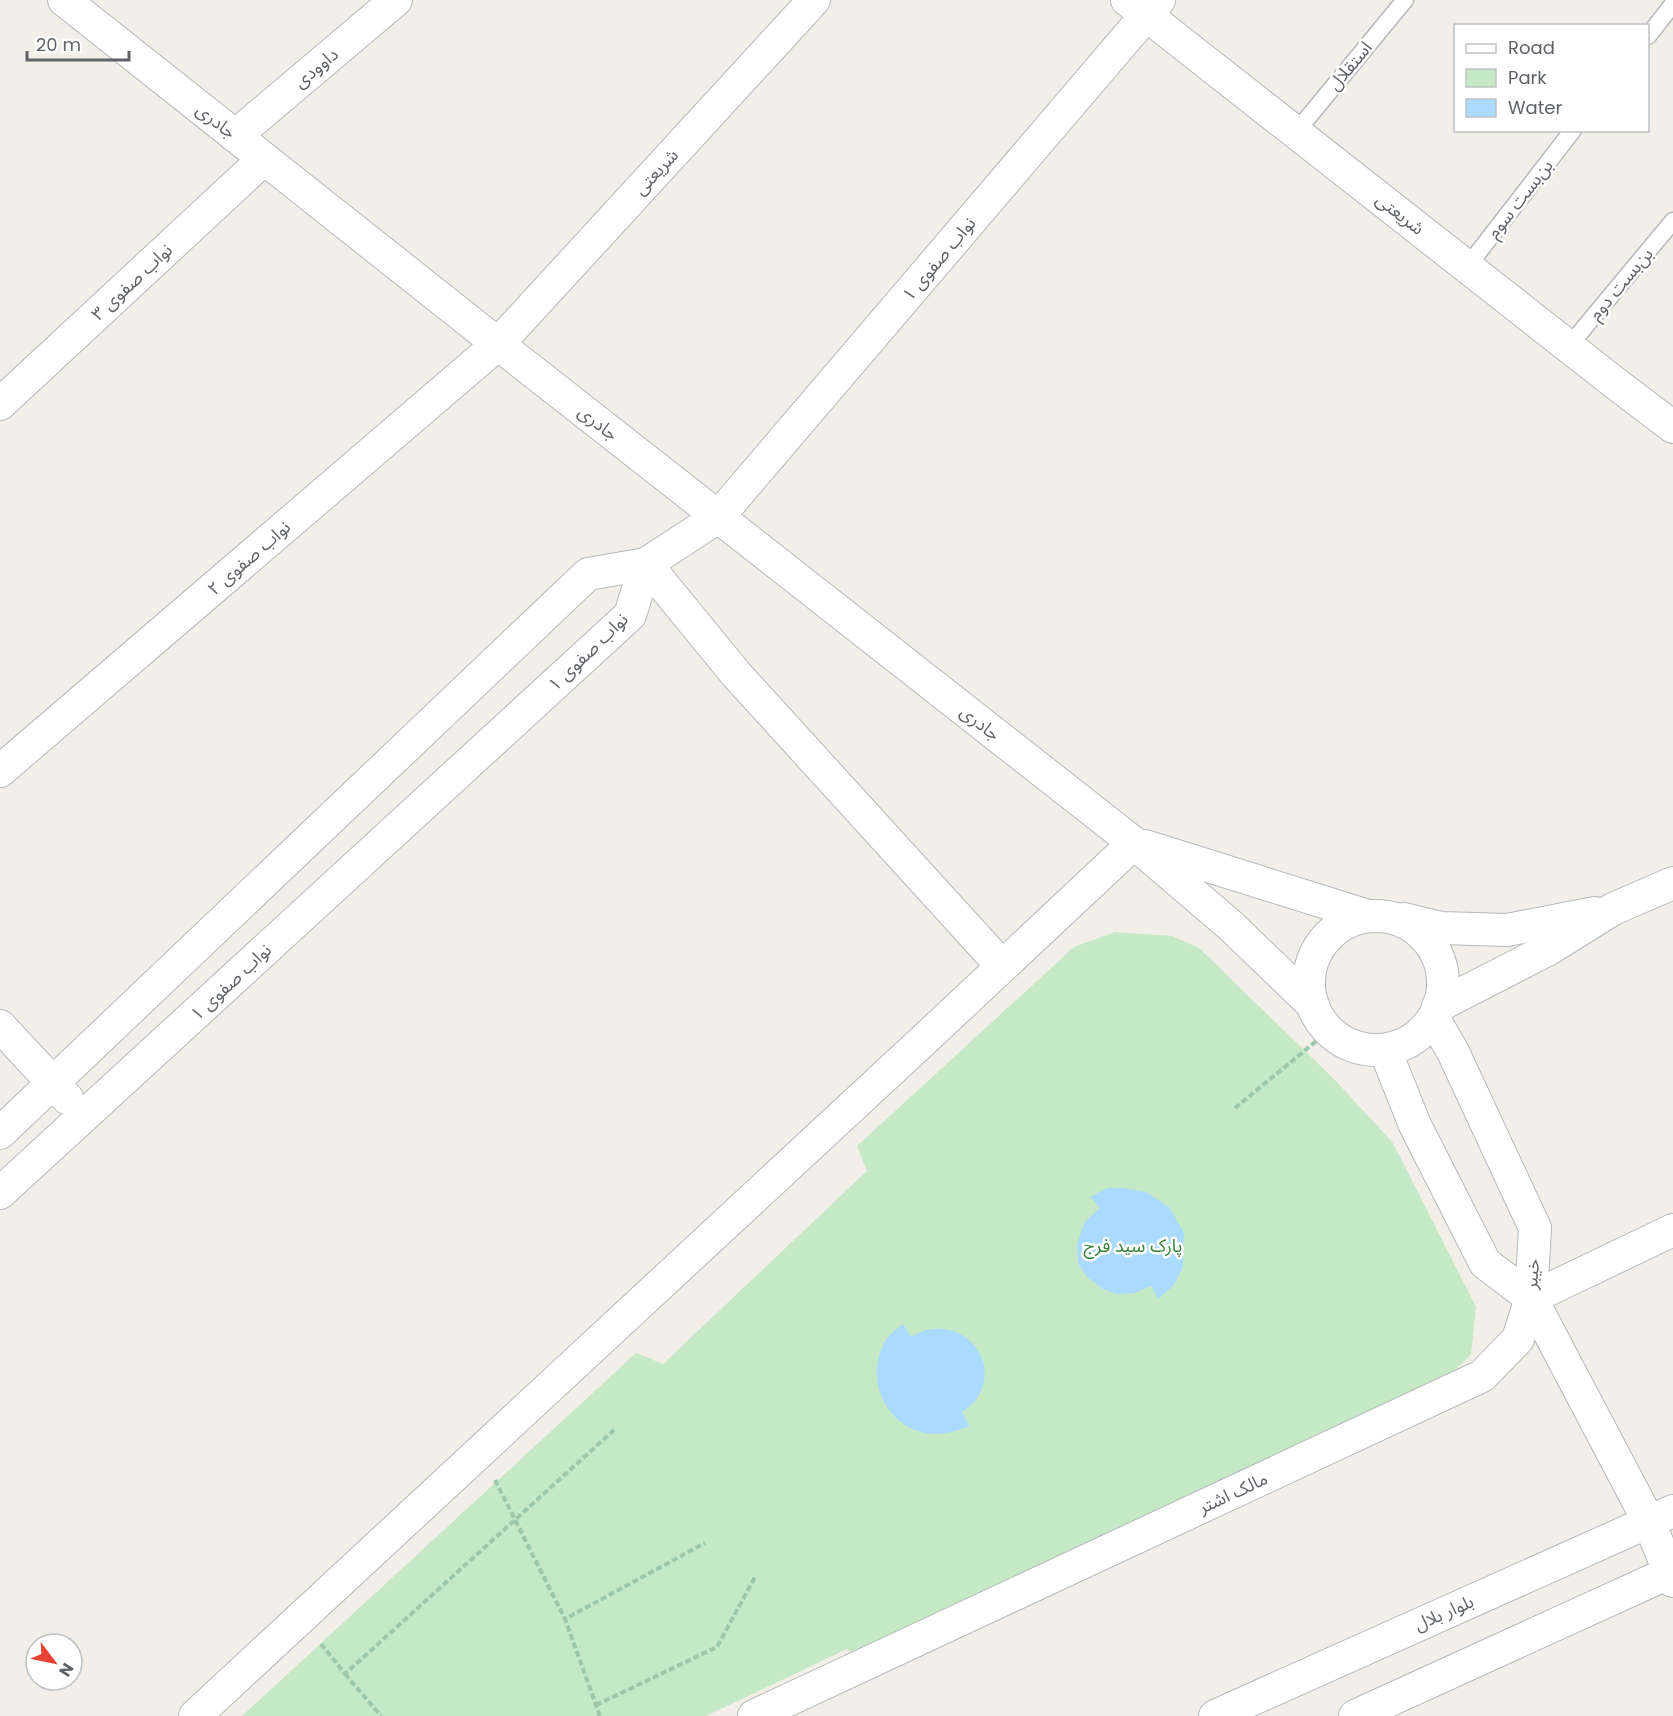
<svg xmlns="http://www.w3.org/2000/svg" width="1673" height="1716" font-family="Poppins,'Noto Sans Arabic',sans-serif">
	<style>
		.green { fill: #c5e8c5 }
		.water { fill: #aadaff }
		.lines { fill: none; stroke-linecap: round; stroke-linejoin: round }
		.service-casing { stroke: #b5b8bc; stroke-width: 19 }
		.minor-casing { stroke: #b5b8bc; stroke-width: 34 }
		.path { stroke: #9cc7a9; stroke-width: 4; stroke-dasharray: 6 3; stroke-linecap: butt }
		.service { stroke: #fff; stroke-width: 16 }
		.minor { stroke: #fff; stroke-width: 32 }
		.labels { text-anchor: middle; stroke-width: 5; stroke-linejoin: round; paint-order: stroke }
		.street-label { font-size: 18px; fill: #5f6368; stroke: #fff }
		.park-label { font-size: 18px; fill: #348238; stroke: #fff }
	</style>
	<rect width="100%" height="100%" fill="#f1efe8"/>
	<polygon class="green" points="1115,932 1172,936 1199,948 1333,1078 1393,1143 1476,1307 1471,1354 1440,1386 858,1660 847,1649 706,1716 242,1716 636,1353 663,1364 867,1171 857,1146 1074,947"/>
	<g class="water">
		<polygon points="1108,1188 1123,1188 1146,1192 1169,1207 1184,1233 1183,1267 1173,1286 1158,1299 1151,1286 1134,1293 1117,1294 1103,1289 1087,1277 1078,1263 1077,1243 1085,1222 1100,1208 1090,1197"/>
		<path d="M903 1324 911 1337C956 1309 1005 1358 976 1400 973 1405 966 1409 962 1412L969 1426C953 1433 932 1438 915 1430 880 1415 866 1373 886 1340 889 1334 897 1329 903 1324Z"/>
	</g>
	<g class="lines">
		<defs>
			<g id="service">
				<polyline points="1648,36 1673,4"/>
				<polyline points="1296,132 1405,0"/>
				<polyline points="1467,267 1573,130"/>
				<polyline points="1569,346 1673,221"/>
			</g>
			<g id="minor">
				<polyline points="64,0 498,344 1134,843 1231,926 1313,1005"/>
				<polyline points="1127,0 1615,383 1673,427"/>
				<polyline points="235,136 396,0"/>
				<polyline points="0,404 264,159"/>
				<polyline points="0,771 498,344 814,0"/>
				<polyline points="1145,846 1368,916"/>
				<circle cx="1376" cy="983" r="67"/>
				<polyline points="1404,919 1441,928 1507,930 1595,913"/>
				<polyline points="1002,966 736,674 646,564 718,517 1159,0"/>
				<polyline points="1438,1006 1549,949 1613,909 1673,883"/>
				<polyline points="0,1026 67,1098"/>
				<polyline points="1385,1050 1415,1125 1485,1263 1531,1298 1649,1522 1673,1581"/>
				<polyline points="0,1133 588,574 646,564 630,615 0,1193"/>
				<polyline points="1531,1298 1673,1230"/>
				<polyline points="195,1716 927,1037 1134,843"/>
				<polyline points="754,1716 1482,1376 1518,1339 1531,1298 1535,1228 1453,1052 1434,1019"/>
				<polyline points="1215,1716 1673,1511"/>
				<polyline points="1355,1716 1673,1571"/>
			</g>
		</defs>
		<use href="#service" class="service-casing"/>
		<use href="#minor" class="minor-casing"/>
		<g class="path">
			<polyline points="1235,1108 1320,1038"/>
			<polyline points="495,1480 565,1619"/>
			<polyline points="321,1644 345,1674 614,1430"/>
			<polyline points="345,1674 381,1716"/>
			<polyline points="596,1705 717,1647 756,1575"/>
			<polyline points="600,1716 565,1619 705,1543"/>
		</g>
		<use href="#service" class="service"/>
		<use href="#minor" class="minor"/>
	</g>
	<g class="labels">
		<g class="street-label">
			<text transform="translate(1350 66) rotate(-50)" y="6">استقلال</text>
			<text transform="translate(316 68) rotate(-40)" y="6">داوودی</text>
			<text transform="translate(216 121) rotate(38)" y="6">جادری</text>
			<text transform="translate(656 172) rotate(-47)" y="6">شریعتی</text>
			<text transform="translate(1520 199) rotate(-52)" y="6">بن‌بست‌ سوم</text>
			<text transform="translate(1400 214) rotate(38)" y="6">شریعتی</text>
			<text transform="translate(939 259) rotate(-50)" y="6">نواب صفوی ۱</text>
			<text transform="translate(132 282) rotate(-43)" y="6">نواب صفوی ۳</text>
			<text transform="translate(1621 284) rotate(-50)" y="6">بن‌بست‌ دوم</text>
			<text transform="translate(598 423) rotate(38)" y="6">جادری</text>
			<text transform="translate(249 558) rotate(-41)" y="6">نواب صفوی ۲</text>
			<text transform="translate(588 652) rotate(-44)" y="6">نواب صفوی ۱</text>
			<text transform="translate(980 723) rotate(38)" y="6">جادری</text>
			<text transform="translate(231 982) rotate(-43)" y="6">نواب صفوی ۱</text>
			<text transform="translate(1532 1274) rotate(-85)" y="6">خیبر</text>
			<text transform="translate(1233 1493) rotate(-25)" y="6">مالک اشتر</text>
			<text transform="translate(1444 1613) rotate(-24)" y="6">بلوار بلال</text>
		</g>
		<g class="park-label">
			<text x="1133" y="1252">پارک سید فرج</text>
		</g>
	</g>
	<rect x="1454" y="24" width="195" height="108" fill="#ffffff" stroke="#bfc1c3" stroke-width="1.5"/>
	<rect x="1466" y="44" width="30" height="9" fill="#ffffff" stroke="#bfc1c3" stroke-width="1.5"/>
	<text x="1508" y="54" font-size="18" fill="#5f6368">Road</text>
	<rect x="1466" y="69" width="30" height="18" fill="#c5e8c5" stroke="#bfc1c3" stroke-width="1.5"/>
	<text x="1508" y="84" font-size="18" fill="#5f6368">Park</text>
	<rect x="1466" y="99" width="30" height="18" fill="#aadaff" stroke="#bfc1c3" stroke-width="1.5"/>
	<text x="1508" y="114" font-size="18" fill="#5f6368">Water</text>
	<g transform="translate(54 1662) rotate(122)"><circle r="28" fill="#ffffff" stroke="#bfc1c3" stroke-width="1.5"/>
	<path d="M0-4.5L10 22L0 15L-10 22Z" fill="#ea4335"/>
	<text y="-9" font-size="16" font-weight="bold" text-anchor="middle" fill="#5f6368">N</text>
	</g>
	<path d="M27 51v9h102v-9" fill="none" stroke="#5f6368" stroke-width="3"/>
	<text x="36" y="51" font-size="18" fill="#5f6368" stroke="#ffffff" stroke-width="4.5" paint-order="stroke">20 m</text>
</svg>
